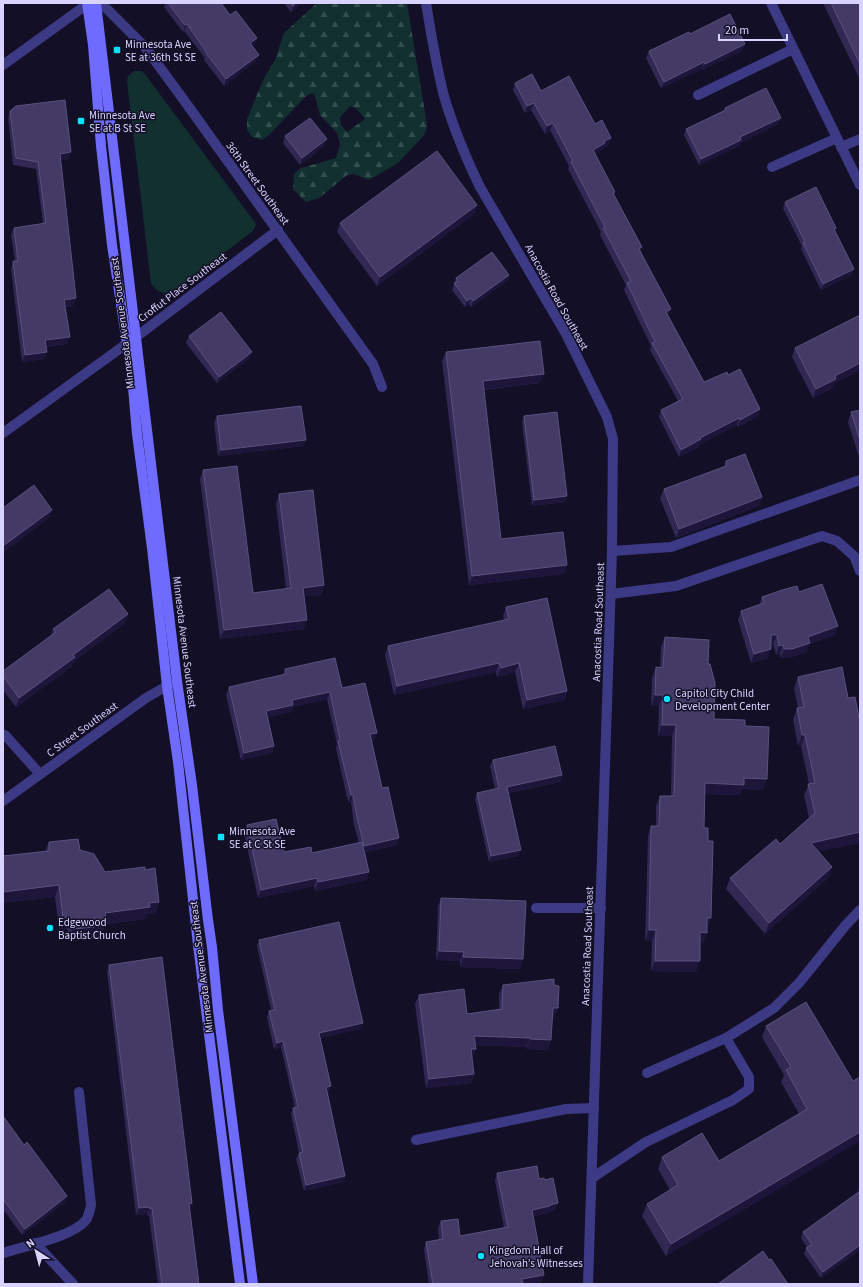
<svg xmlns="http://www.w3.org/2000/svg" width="863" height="1287" font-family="'Source Sans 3',sans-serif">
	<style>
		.forest { fill: url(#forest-firs); fill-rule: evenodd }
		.green { fill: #12302f }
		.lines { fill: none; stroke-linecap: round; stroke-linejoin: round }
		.lane { stroke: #3d3a85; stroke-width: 10 }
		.street { stroke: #3d3a85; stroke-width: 10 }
		.secondary { stroke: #6f6bff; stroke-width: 10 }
		.wall { fill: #312854 }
		.shaded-wall { fill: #1d163a }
		.building { fill: #433a66; stroke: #5a527e }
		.poi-dot { fill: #00e5ff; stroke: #130f26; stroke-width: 1.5 }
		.labels { text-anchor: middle; stroke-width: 3; stroke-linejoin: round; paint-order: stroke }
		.poi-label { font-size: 11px; fill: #d9d4ff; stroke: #130f26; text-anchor: start }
		.street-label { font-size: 11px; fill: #d9d4ff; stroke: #130f26 }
	</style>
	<defs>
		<pattern id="forest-firs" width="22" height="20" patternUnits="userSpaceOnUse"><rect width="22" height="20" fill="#12302f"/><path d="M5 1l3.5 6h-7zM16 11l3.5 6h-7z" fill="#344d4e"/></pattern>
	</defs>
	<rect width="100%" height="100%" fill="#130f26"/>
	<path class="forest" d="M317 3H407L427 125 425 134 398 163 369 180 354 174 347 175 319 198 306 202 293 189 294 174 301 168 336 158 340 144 337 133 320 115 315 96 312 93 306 96 271 133 262 140 252 137 247 130V119L264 78 275 60 284 33ZM350 106 357 109 365 119 347 132 341 125 340 117Z"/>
	<path class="green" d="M134 71H141L145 74 256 224 253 231 175 290C165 296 156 292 151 283L127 81 128 76Z"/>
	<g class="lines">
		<g class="lane">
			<polyline points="698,95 793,49"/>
			<polyline points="841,147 860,139"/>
			<polyline points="772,167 837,138"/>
			<polyline points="612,551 671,547 860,480"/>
			<polyline points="611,594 676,586 822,536 837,541 854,556 860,571"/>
			<polyline points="3,735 5,735 40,774"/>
			<polyline points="536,908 601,908"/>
			<polyline points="647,1073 726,1038"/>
			<polyline points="416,1140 566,1109 594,1108"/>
			<polyline points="592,1178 646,1142 733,1100 749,1089 749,1077 726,1038 774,1008 799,983 845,926 860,910"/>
			<polyline points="35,1243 73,1284"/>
			<path d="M3 1253C24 1246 73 1237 86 1220 89 1216 90 1209 91 1205L79 1092"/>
		</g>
		<g class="street">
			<polyline points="101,3 145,47 186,103 373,364 382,387"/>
			<path d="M426 3C431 34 436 65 444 96 453 127 466 158 480 187L566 334 607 417 613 439 612 551 588 1284"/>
			<polyline points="771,3 860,185"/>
			<polyline points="3,65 89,3"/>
			<polyline points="3,433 136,337 278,230"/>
			<polyline points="3,801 146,698 174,682"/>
		</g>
		<g class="secondary">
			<polyline points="87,3 93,45 101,146 112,245 132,376 137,434 152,548 167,686 178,762 198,945 240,1284"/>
			<polyline points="96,3 177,681 192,785 208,920 212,947 218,1010 253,1284"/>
		</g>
	</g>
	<g class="wall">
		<polygon points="166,3 221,3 230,15 257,38 254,45 252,46 256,61 224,86 204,60 205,58 184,31 183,32 164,7"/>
		<polygon points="284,3 302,3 291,12"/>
		<polygon points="823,3 860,3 860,80"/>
		<polygon points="690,34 742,51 702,70 702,69 661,88 646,58 649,51"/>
		<polygon points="515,83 541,91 595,124 609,145 603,148 602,150 595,154 615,192 614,195 641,252 668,316 704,382 728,375 760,409 758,416 738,427 737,425 700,444 699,447 679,457 659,417 661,410 678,401 650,350 651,346 624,290 626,285 600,235 601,232 568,169 569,166 550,130 545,134 531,110 525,113 513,90"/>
		<polygon points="725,108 778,124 740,143 739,146 699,165 684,135 686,129 724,110"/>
		<polygon points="10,111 69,159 61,160 73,306 65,307 67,344 46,347 47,352 44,359 22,362 11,269 13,261 15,261 11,235 14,228 43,224 36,169 13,165 8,118"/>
		<polygon points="285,136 324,146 300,165 283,143"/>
		<polygon points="785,202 836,228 835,231 854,269 851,275 821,290 801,249 802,246 783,208"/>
		<polygon points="477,205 474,214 377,286 337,232 340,223"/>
		<polygon points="509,275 507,281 471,307 469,304 465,307 452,290 456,278"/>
		<polygon points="189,336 249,358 217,383 186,343"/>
		<polygon points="795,348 834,384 833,388 813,398 792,357"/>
		<polygon points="446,352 544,374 540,383 484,390 501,539 567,565 563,574 469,585 442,361"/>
		<polygon points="860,410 860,460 848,422 851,412"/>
		<polygon points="217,416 303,446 218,456 214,423"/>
		<polygon points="524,416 567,496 565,502 532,506 522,422"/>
		<polygon points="726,461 762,497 759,506 676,538 660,498 664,489 724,467"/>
		<polygon points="203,470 253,593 286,589 276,504 279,494 324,585 321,595 305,596 304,629 220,639 200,479"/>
		<polygon points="799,592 835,635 809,644 806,652 789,658 781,658 780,654 776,655 773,644 771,644 768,658 751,663 738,620 741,611 759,605 762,597"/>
		<polygon points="506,607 567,691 564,700 523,709 515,672 497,677 496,672 394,695 385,655 388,646 504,620 503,616"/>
		<polygon points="128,614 124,624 74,661 71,667 16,707 3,690 3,671 51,636 53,629"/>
		<polygon points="665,637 708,664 714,719 745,726 763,790 742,789 740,795 704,794 704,828 708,841 711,918 707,929 703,943 700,943 696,972 651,971 652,941 645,941 648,836 651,826 656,826 656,806 660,796 671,796 672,736 658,736 659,706 651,706 652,678 656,667 660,667 661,647"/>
		<polygon points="285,669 342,688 377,733 374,740 372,741 382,788 397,845 365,852 369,872 366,880 315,891 314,886 258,898 244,833 247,825 284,852 312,853 359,843 354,825 351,802 348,802 336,748 337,744 327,699 293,707 291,712 268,717 274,746 272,753 241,760 226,695 229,687 283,675"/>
		<polygon points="798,677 848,698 860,723 860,843 818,851 832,867 828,878 765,934 726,889 730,878 780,844 809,818 804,795 809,784 801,746 798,746 793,719 797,708 798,708 794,688"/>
		<polygon points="493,760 562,775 560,782 508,793 518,856 489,862 475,799 477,793 495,789 490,766"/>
		<polygon points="49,842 80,850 105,872 145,870 159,902 155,914 147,914 145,919 106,924 101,936 91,937 90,939 69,941 67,929 59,930 55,897 3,903 3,856 45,851"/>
		<polygon points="441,898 523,959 520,969 460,967 460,961 436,960 438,907"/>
		<polygon points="259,940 363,1023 360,1029 320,1038 329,1092 328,1093 345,1176 343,1182 304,1191 296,1159 299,1153 291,1114 293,1108 295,1108 281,1047 274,1049 267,1017 269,1011 271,1010 257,946"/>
		<polygon points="109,965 192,1203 190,1210 199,1284 158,1284 149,1216 148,1216 147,1214 136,1215 107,972"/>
		<polygon points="503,985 554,985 555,1017 552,1017 548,1050 526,1049 526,1047 475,1045 476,1049 472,1058 474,1074 471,1083 426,1088 415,1004 419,995 467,1014 499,1009 499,994"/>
		<polygon points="766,1026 853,1081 666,1256 642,1216 647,1204 670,1190 658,1169 662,1157 719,1161 799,1114 781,1082 784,1075 762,1037"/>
		<polygon points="3,1116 65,1202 22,1235 3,1209"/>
		<polygon points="497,1173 539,1179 555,1210 548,1212 548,1213 533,1216 544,1275 541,1282 532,1284 429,1284 424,1250 426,1242 439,1240 438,1228 441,1221 460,1236 504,1228 495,1181"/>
		<polygon points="860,1191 860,1250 821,1278 804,1254 806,1248 807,1247 801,1238 803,1232"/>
	</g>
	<g class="shaded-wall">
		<polygon points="296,3 302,3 291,12 293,6"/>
		<polygon points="187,24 184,31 183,32 185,25"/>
		<polygon points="257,38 254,45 248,50 250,43"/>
		<polygon points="745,44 742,51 702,70 705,64"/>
		<polygon points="259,55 256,61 224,86 226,79"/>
		<polygon points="704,62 702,69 661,88 664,82"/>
		<polygon points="534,103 531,110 525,113 527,106"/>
		<polygon points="781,118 778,124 740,143 739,146 699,165 701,159 740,137"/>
		<polygon points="553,123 550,130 545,134 547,126"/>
		<polygon points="611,138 609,145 603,148 602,150 590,157 593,150 604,141"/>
		<polygon points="327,139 324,146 300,165 302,158"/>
		<polygon points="71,152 69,159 58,161 60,154"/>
		<polygon points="477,205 474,214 377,286 380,277"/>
		<polygon points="854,269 851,275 821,290 823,284"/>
		<polygon points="509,275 507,281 471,307 473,301"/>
		<polygon points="76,298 73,306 61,307 64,300"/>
		<polygon points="471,298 469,304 465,307 467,301"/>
		<polygon points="671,309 668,316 666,312"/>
		<polygon points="70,337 67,344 42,347 45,340"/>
		<polygon points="47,352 44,359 22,362 25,355"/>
		<polygon points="252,352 249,358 217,383 219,377"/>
		<polygon points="860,363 860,371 834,384 833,388 813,398 816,389 835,376"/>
		<polygon points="544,374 540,383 479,390 483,381"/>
		<polygon points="760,409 758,416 738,427 740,420"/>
		<polygon points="739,418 737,425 700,444 699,447 679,457 681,450 700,438"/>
		<polygon points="306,440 303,446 218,456 221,450"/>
		<polygon points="567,496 565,502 532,506 534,500"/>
		<polygon points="762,497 759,506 676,538 679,529"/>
		<polygon points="52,510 48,519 3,553 3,546"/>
		<polygon points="567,565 563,574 469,585 472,576"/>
		<polygon points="324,585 321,595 300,597 303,588"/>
		<polygon points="128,614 124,624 74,661 71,667 16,707 19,698 73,655"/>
		<polygon points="307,620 304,629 220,639 224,630"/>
		<polygon points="838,626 835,635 809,644 806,652 789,658 781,658 784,649 808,637"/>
		<polygon points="771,635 777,635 773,644 768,644"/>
		<polygon points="783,645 780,654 776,655 779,646"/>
		<polygon points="771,649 768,658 751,663 754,654"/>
		<polygon points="499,663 496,672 394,695 397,686"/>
		<polygon points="519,663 515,672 497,677 501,668"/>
		<polygon points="567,691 564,700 523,709 527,700"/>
		<polygon points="330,692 327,699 293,707 291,712 264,718 266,711 292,700"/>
		<polygon points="655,695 663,695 659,706 651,706"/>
		<polygon points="662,725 676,725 672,736 658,736"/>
		<polygon points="377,733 374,740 368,742 370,734"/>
		<polygon points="802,735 805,735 801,746 798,746"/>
		<polygon points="274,746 272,753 241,760 244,753"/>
		<polygon points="562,775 560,782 505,793 507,787"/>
		<polygon points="744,778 767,779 763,790 742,789 740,795 701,794 705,783"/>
		<polygon points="351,795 353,795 351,802 348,802"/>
		<polygon points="860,832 860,843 807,854 811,843"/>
		<polygon points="399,838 397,845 361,853 364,846"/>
		<polygon points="521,850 518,856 489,862 491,856"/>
		<polygon points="832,867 828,878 765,934 769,923"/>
		<polygon points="369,872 366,880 315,891 318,882"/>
		<polygon points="317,878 314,886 258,898 261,890"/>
		<polygon points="59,885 55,897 3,903 3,892"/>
		<polygon points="159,902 155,914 147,914 145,919 100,924 105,913 149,903"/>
		<polygon points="71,917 67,929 59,930 63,918"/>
		<polygon points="707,918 711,918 707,929 703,929"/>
		<polygon points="106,924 101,936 91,937 90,939 69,941 73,929 94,925"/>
		<polygon points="649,930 656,930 652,941 645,941"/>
		<polygon points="700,932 707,933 703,943 696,943"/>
		<polygon points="439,951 464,952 460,961 436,960"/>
		<polygon points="463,957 523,959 520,969 460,967"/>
		<polygon points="655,961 700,961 696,972 651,971"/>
		<polygon points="553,1008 558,1008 555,1017 549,1017"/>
		<polygon points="363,1023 360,1029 317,1039 319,1033"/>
		<polygon points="474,1036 530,1038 526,1047 471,1045"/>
		<polygon points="530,1039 551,1040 548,1050 526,1049"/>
		<polygon points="283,1041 281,1047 274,1049 277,1043"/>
		<polygon points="471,1049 476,1049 472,1058 467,1059"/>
		<polygon points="474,1074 471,1083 426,1088 429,1079"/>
		<polygon points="331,1086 329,1092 324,1093 326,1087"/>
		<polygon points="860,1132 860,1141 666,1256 671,1244"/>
		<polygon points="345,1176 343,1182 304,1191 306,1185"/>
		<polygon points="67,1196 65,1202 22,1235 25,1229"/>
		<polygon points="192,1203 190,1211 189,1204"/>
		<polygon points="558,1203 555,1210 548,1212 548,1213 530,1217 532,1210"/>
		<polygon points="150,1207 147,1214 136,1215 139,1208"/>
		<polygon points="152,1208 149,1216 148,1216 150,1209"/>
		<polygon points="860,1245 860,1250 821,1278 823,1272"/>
		<polygon points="544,1275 541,1282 532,1284 520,1284 522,1279"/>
	</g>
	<g class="building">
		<polygon points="168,3 221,3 230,15 236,11 257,38 250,43 259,55 226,79 206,53 207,53 187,24 185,25"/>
		<polygon points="291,3 296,3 293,6"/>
		<polygon points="831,3 860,3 860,64"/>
		<polygon points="730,14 745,44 705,64 704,62 664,82 649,51 689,32 690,34"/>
		<polygon points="532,74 541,91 569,76 595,124 602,120 611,138 604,141 605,143 593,150 615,192 613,193 642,247 639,249 671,309 666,312 704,382 727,372 728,375 740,369 760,409 740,420 739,418 700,438 701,439 681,450 661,410 683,399 652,343 655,342 627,283 631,281 603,228 605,227 571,162 573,161 553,123 547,126 534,103 527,106 515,83"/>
		<polygon points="766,88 781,118 740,137 741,140 701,159 686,129 726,110 725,108"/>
		<polygon points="65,100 71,152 60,154 76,298 64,300 70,337 45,340 47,352 25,355 13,261 18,261 14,228 46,223 38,162 16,158 10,111 16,106"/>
		<polygon points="310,118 327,139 302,158 285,136"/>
		<polygon points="437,151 477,205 380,277 340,223"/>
		<polygon points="816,187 836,228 834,229 854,269 823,284 803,243 805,242 785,202"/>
		<polygon points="492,252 509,275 473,301 471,298 467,301 454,283 458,281 456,278"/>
		<polygon points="221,312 252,352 219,377 189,336"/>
		<polygon points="860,315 860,363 835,376 836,379 816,389 795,348"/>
		<polygon points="540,341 544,374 483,381 501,539 563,532 567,565 472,576 446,352"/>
		<polygon points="301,406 306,440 221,450 217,416"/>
		<polygon points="860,410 860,440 851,412"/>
		<polygon points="557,412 567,496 534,500 524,416"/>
		<polygon points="745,454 762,497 679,529 664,489 726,466 726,461"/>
		<polygon points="237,466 253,593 291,588 279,494 313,490 324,585 303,588 307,620 224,630 203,470"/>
		<polygon points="34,485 52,510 3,546 3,508"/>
		<polygon points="822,584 838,626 808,637 810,643 792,649 784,649 783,645 779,646 777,635 771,635 771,649 754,654 741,611 764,603 762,597 782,590 797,586 799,592"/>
		<polygon points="109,589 128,614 73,655 75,657 19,698 3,676 3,671 56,632 53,629"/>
		<polygon points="547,598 567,691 527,700 519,663 501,668 499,663 397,686 388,646 509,619 506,607"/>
		<polygon points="665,637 709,640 708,664 710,664 715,683 714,719 745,720 745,726 769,727 767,779 744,778 744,785 705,783 704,828 708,828 708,841 713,841 711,918 707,918 707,933 700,932 700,961 655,961 656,930 649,930 651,826 659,826 660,796 674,796 676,725 662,725 663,695 655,695 656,667 663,668"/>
		<polygon points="335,658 342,688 365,683 377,733 370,734 382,788 388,787 399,838 364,846 357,817 353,795 351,795 338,741 340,740 330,692 292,700 293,705 266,711 274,746 244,753 229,687 286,674 285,669"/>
		<polygon points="842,667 848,698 855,697 860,723 860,832 811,843 832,867 769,923 730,878 776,839 780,844 815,813 808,784 815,783 805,735 802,735 797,708 804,707 798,677"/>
		<polygon points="555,746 562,775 507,787 521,850 491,856 477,793 499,788 493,760"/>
		<polygon points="276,819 284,852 311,847 312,853 362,842 369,872 318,882 317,878 261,890 247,825"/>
		<polygon points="78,839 80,850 94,854 105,872 145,867 145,870 155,868 159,902 149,903 150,907 105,913 106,924 94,925 94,927 73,929 71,917 63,918 59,885 3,892 3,856 49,851 49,842"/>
		<polygon points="441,898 526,901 523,959 463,957 464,952 439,951"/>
		<polygon points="339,922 363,1023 319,1033 331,1086 326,1087 345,1176 306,1185 299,1153 303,1152 293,1108 298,1107 283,1041 277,1043 269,1011 275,1010 259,940"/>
		<polygon points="162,957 192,1203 189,1204 199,1284 162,1284 152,1208 150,1209 150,1207 139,1208 109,965"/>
		<polygon points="554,979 554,985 559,986 558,1008 553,1008 551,1040 530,1039 530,1038 474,1036 476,1049 471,1049 474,1074 429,1079 419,995 464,989 467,1014 502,1009 503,985"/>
		<polygon points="806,1002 853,1081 860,1077 860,1132 671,1244 647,1204 678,1185 662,1157 702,1133 719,1161 807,1109 786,1070 791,1067 766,1026"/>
		<polygon points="3,1116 24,1145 27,1142 67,1196 25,1229 3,1199"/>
		<polygon points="537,1166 539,1179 544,1178 545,1180 553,1178 558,1203 550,1205 550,1206 532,1210 544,1275 522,1279 523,1284 433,1284 426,1242 443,1239 441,1221 458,1219 460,1236 508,1227 497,1173"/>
		<polygon points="860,1191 860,1245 823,1272 806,1248 812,1244 803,1232"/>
		<polygon points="763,1251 769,1260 771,1259 788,1284 718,1284"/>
	</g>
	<g class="poi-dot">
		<rect x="113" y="46" width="8" height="8" rx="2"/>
		<rect x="77" y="117" width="8" height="8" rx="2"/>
		<circle cx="667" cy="699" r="4"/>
		<rect x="217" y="833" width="8" height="8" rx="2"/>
		<circle cx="50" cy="928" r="4"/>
		<circle cx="481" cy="1256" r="4"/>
	</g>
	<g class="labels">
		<g class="poi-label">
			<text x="125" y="48">Minnesota Ave<tspan x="125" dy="13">SE at 36th St SE</tspan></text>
			<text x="89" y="119">Minnesota Ave<tspan x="89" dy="13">SE at B St SE</tspan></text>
			<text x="675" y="697">Capitol City Child<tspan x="675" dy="13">Development Center</tspan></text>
			<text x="229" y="835">Minnesota Ave<tspan x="229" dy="13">SE at C St SE</tspan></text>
			<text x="58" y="926">Edgewood<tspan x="58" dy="13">Baptist Church</tspan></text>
			<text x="489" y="1254">Kingdom Hall of<tspan x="489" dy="13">Jehovah’s Witnesses</tspan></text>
		</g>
		<g class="street-label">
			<text transform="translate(258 183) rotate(54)" y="4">36th Street Southeast</text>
			<text transform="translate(182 287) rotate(-37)" y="4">Croffut Place Southeast</text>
			<text transform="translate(557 297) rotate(61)" y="4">Anacostia Road Southeast</text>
			<text transform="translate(122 323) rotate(-97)" y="4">Minnesota Avenue Southeast</text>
			<text transform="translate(598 622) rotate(-88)" y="4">Anacostia Road Southeast</text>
			<text transform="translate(185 642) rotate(83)" y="4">Minnesota Avenue Southeast</text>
			<text transform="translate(82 729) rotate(-36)" y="4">C Street Southeast</text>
			<text transform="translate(587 946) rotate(-88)" y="4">Anacostia Road Southeast</text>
			<text transform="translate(201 967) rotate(-97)" y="4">Minnesota Avenue Southeast</text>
		</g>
	</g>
	<rect width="863" height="1287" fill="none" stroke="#d9d4ff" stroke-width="8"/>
	<g transform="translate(36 1251) rotate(324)" stroke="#130f26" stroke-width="3" paint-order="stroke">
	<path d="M0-3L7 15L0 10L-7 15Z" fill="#d9d4ff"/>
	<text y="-6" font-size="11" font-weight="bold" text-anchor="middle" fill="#d9d4ff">N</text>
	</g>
	<path d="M719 34v6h68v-6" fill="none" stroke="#d9d4ff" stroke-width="2"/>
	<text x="725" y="34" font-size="12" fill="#d9d4ff" stroke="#130f26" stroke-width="3" paint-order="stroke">20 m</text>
</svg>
